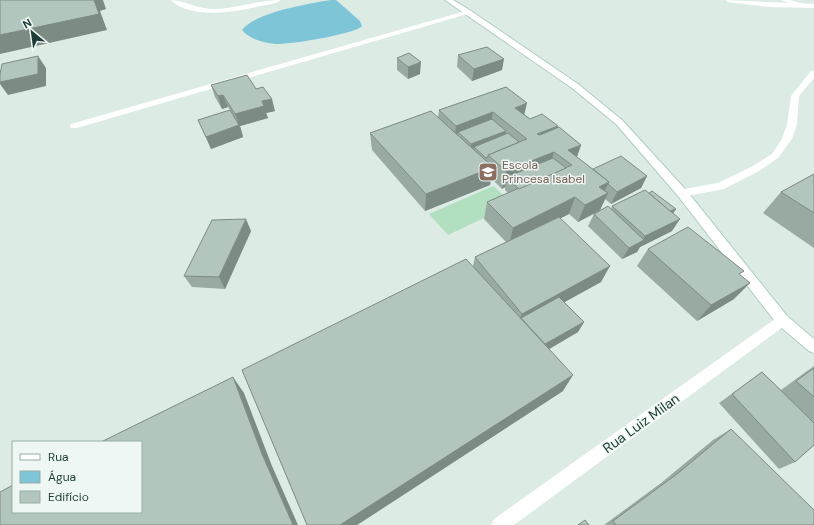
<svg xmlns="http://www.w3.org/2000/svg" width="814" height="525" font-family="'DM Sans',sans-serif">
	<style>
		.green { fill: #b3dfc1 }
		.water { fill: #7ec6d7 }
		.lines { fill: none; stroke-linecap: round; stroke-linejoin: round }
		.secondary-casing { stroke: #afccc3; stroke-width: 2 }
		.lane { fill: #fff; fill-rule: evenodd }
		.street { fill: #fff; fill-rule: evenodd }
		.secondary { fill: #fff; fill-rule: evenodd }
		.wall { fill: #99aaa3 }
		.shaded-wall { fill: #7d8b85 }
		.building { fill: #b2c6be; stroke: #7d8b85 }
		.labels { text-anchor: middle; stroke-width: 3; stroke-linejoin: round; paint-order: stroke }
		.education-label { font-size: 12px; fill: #785e54; stroke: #eef7f3; text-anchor: start }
		.near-street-label { font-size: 14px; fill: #1d3c35; stroke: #eef7f3 }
	</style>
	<rect width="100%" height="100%" fill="#ddebe5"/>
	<polygon class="green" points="493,186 513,204 448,235 429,214"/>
	<path class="water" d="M330 0H336L360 21 362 26C356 34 288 45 275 44 264 43 249 39 242 30 256 12 308 4 330 0Z"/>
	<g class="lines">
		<defs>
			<polygon id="secondary" points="445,0 453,0 471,11 578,84 622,120 686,190 787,316 814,339 814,353 809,351 777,324 678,196 616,124 572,88"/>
		</defs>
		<use href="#secondary" class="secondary-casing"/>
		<g class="lane">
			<path d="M170 0C184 0 197 9 213 9 236 9 258 0 281 0 276 4 267 5 260 6 233 12 193 20 170 0Z"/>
			<polygon points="780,0 790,0 810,6 807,8"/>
			<polygon points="469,10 472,12 471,13 77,128 71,128 70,126 71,124"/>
		</g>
		<g class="street">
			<polygon points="725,0 814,4 814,8 767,7 728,2"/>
			<polygon points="811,71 814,71 814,78 799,96 797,124 792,139 778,158 759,171 724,189 682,197 678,196 677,193 678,190 718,183 751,167 772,154 782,139 787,124 791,96"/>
			<polygon points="782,314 787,316 789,320 787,324 514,525 491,525 494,519"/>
		</g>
		<use href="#secondary" class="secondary"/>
	</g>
	<g class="wall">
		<polygon points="458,55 502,70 472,81 457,67"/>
		<polygon points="397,58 420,74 408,79 397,70"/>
		<polygon points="211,85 256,89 275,111 266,113 268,118 240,126 243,137 211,149 198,120 230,110 228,107 222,109 215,97"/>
		<polygon points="506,87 525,115 530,119 558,126 557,128 581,145 577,157 593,169 647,176 641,188 611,204 605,199 600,210 611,209 612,206 649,193 676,209 673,213 672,231 640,247 637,252 622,259 588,226 594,214 578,222 569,214 560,218 601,282 564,302 584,322 578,332 549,349 563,391 357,525 307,525 473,266 475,257 506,242 484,219 487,202 508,193 505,190 505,187 502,189 491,178 490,185 425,211 372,150 370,133 438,117 439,110"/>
		<polygon points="814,174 814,248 763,213 781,192"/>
		<polygon points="251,231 225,289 192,287 184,276"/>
		<polygon points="648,249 740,275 734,299 697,321 637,266"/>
		<polygon points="814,366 814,445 795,462 779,469 719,403 762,372 781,390"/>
		<polygon points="731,429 814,525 604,525 661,483 713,440"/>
	</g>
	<g class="shaded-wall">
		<polygon points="94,0 103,0 106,9 100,11 107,30 0,54 0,35"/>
		<polygon points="38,56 46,68 46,86 8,95 0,84 0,82"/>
		<polygon points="504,59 502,70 472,81 474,69"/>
		<polygon points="421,62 420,74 408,79 408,67"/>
		<polygon points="223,95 228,107 222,109 218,96"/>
		<polygon points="272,99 275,111 266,113 268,118 240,126 243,137 211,149 206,137 239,125 235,114 262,101"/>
		<polygon points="527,103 523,120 515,108"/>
		<polygon points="493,112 490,129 458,132 457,142 454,143 456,126"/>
		<polygon points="558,126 552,144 537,134"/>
		<polygon points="506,131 503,143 474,147 472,155 469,157 471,144"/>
		<polygon points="581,145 575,162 568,150"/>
		<polygon points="554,152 549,169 507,177 505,187 502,189 506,171"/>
		<polygon points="493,167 490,185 425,211 426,194"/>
		<polygon points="647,176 641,188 611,204 617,192"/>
		<polygon points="609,182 602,196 608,193 600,210 578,222 585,205 599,187"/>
		<polygon points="575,197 569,214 509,245 513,228"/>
		<polygon points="676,209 672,215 663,213"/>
		<polygon points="246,219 251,231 225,289 219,277"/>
		<polygon points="680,219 672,231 640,247 637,252 622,259 629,248 642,241 645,236"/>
		<polygon points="610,266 601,282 525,324 520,318 522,314"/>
		<polygon points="750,283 734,299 697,321 711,305"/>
		<polygon points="584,322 578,332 539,355 544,345"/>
		<polygon points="573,375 563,391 357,525 340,525"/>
		<polygon points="233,377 244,393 272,466 298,525 293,525 262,454"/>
	</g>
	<g class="building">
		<polygon points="0,0 94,0 99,14 0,35"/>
		<polygon points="487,47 504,59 474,69 458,55"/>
		<polygon points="409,53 421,62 408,67 397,58"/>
		<polygon points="38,56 38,74 0,82 0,74 2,64"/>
		<polygon points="247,75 256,89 263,87 272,99 262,101 264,106 235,114 223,95 218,96 211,85"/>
		<polygon points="506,87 527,103 515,108 530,119 542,114 558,126 537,134 540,135 559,127 581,145 568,150 609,182 599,187 608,193 585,205 575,197 513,228 487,202 572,165 554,152 506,171 488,155 527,139 493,112 456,126 439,110"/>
		<polygon points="230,110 239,125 206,137 198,120"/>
		<polygon points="431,111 493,167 426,194 370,133"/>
		<polygon points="492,119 506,131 471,144 458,132"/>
		<polygon points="508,133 519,142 488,155 488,157 486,158 474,147"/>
		<polygon points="621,156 647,176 617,192 608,184 609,182 593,169"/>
		<polygon points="553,158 566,168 519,189 507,177"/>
		<polygon points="814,174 814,213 781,192"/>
		<polygon points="645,190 680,219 645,236 612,206"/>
		<polygon points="652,191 676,209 670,211 649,193"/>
		<polygon points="608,206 644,240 629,248 594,214"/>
		<polygon points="559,217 610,266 522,314 475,257"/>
		<polygon points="246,219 219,277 184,276 212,220"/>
		<polygon points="688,227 744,271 739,274 750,283 711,305 648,249"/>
		<polygon points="466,259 573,375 340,525 307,525 242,370"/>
		<polygon points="559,297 584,322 545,344 521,318"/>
		<polygon points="814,368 814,397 796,381"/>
		<polygon points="762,372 814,423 814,445 795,462 732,394"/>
		<polygon points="233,377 262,454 293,525 0,525 0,492 13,485 13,512 141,512 141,442 101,442"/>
		<polygon points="731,429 814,510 814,525 616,525 613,521 677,474"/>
		<polygon points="585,520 589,525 578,525"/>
	</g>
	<defs>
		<symbol id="school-square" viewBox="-11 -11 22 22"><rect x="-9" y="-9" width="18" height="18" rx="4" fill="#8d6e63" stroke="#eef7f3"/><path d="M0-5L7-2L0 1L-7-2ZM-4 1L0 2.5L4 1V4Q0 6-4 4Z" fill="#fff"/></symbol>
	</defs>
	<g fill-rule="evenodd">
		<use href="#school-square" x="477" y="161" width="22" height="22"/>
	</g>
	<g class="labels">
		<g class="education-label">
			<text x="502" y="169">Escola<tspan x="502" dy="14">Princesa Isabel</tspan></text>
		</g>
		<g class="near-street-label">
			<text transform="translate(641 423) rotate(-36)" y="5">Rua Luiz Milan</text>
		</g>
	</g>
	<rect x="12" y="441" width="130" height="72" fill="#eef7f3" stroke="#9aaca7"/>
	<rect x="20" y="454" width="20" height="6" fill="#ffffff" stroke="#9aaca7"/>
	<text x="48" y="461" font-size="12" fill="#1d3c35">Rua</text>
	<rect x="20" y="471" width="20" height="12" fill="#7ec6d7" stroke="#9aaca7"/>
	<text x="48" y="481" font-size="12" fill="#1d3c35">Água</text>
	<rect x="20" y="491" width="20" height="12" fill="#b2c6be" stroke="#9aaca7"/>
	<text x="48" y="501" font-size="12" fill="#1d3c35">Edifício</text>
	<g transform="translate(32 32) rotate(331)" stroke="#eef7f3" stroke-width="3" paint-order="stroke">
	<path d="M0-3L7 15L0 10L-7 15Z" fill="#1d3c35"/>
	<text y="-6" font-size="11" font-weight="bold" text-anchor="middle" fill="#1d3c35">N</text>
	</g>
</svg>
